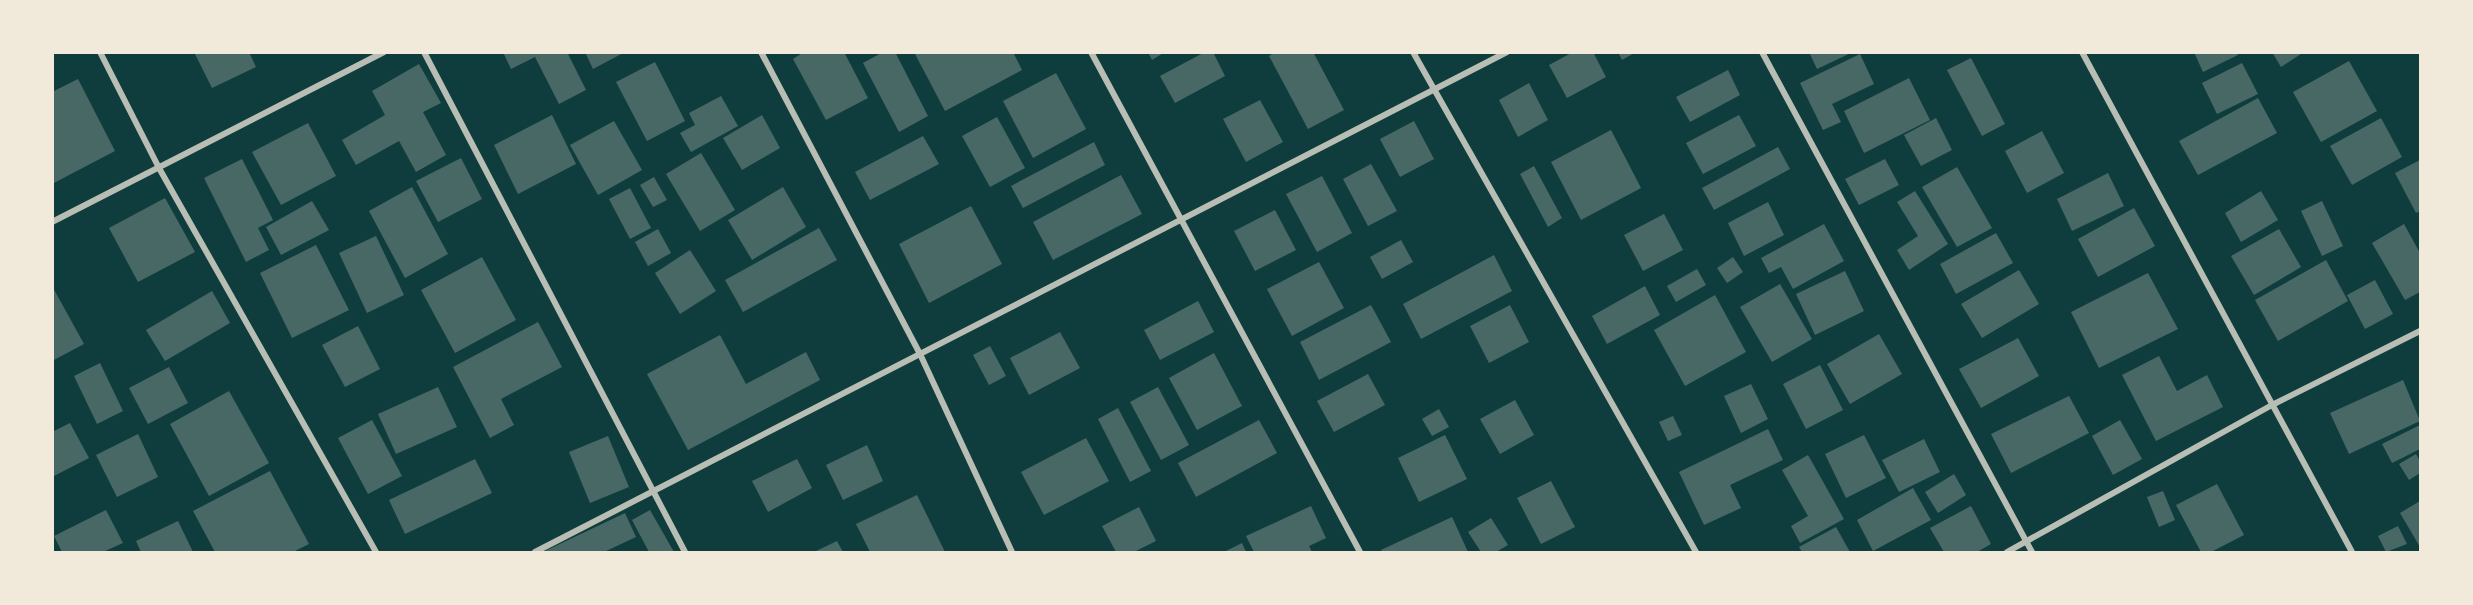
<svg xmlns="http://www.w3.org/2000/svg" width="2473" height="605" font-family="'DM Sans',sans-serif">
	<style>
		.building { fill: #486865 }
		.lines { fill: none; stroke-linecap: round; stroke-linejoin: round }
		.minor { stroke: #b8beb3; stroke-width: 6 }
	</style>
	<rect width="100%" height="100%" fill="#0f3d3e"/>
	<g class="building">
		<polygon points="194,52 249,52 256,67 212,88"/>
		<polygon points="503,52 567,52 586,90 559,104 535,57 511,69"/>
		<polygon points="585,52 625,52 593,69"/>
		<polygon points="804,52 844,52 868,98 826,120 793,59"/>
		<polygon points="883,52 895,52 928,116 899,132 863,63"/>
		<polygon points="914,52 1013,52 1022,70 945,111"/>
		<polygon points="1148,52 1165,52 1152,60"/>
		<polygon points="1205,52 1213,52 1225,76 1175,103 1160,76"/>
		<polygon points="1275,52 1313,52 1344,110 1308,129 1269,56"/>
		<polygon points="1573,52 1593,52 1606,77 1567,98 1549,65"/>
		<polygon points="1618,52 1636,52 1622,60"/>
		<polygon points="1809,52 1853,52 1817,69"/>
		<polygon points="2194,52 2237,52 2238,55 2203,72"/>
		<polygon points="2272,52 2304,52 2281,67"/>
		<polygon points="1860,54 1874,84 1832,104 1841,122 1823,130 1800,83"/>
		<polygon points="1971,58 2005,124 1982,136 1947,70"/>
		<polygon points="2349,61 2377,111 2321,142 2293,92"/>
		<polygon points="655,62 685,121 647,141 616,82"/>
		<polygon points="2242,63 2258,94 2217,114 2202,83"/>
		<polygon points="419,64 441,103 423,112 446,155 416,172 399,141 356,165 342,140 385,115 372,91"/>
		<polygon points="1728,70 1740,95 1690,122 1676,97"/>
		<polygon points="1056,73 1086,129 1033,158 1003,101"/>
		<polygon points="1909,78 1930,120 1864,153 1844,111"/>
		<polygon points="78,79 115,151 52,184 52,92"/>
		<polygon points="1529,83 1548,120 1518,137 1499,100"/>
		<polygon points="721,96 738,126 691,152 680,133 695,125 689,113"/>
		<polygon points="2258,98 2277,133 2198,175 2179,141"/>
		<polygon points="1260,100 1283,142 1246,162 1223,119"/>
		<polygon points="552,115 576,164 518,194 494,145"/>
		<polygon points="762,115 780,148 742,170 723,138"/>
		<polygon points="1739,115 1756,146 1703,174 1686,143"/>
		<polygon points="997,117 1025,168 990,187 962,136"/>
		<polygon points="1936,118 1952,150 1921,166 1904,135"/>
		<polygon points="2381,118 2402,157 2352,185 2330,146"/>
		<polygon points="614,121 642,170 598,195 570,145"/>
		<polygon points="1414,121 1434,159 1400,177 1380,139"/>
		<polygon points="308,123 336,176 281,205 252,152"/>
		<polygon points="1611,130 1641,188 1581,220 1551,162"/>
		<polygon points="2042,131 2064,173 2027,193 2005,151"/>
		<polygon points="923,136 939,164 870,200 855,172"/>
		<polygon points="1094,142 1105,165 1023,208 1011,186"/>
		<polygon points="1778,147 1790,169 1714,210 1702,188"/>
		<polygon points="701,153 735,210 700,231 666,174"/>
		<polygon points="461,158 482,199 438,222 416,181"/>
		<polygon points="242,159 273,220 258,228 269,250 246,262 204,178"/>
		<polygon points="1885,159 1899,185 1859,205 1845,179"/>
		<polygon points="2420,160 2420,211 2416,213 2395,173"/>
		<polygon points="1371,164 1397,211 1368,226 1343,179"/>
		<polygon points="1534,166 1562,218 1548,227 1520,174"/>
		<polygon points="1957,167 1992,228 1957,247 1922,187"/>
		<polygon points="2108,173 2124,206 2072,231 2057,199"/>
		<polygon points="1121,175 1142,214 1053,260 1033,222"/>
		<polygon points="1322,176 1352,233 1317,252 1286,194"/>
		<polygon points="654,177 667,200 653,207 640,185"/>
		<polygon points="412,187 448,254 405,278 369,211"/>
		<polygon points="783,187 806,227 752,260 728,220"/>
		<polygon points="630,188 651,228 630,239 609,199"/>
		<polygon points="1915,191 1948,244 1909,270 1897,250 1918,236 1897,202"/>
		<polygon points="2261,191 2278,220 2241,242 2225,213"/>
		<polygon points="165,198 195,252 138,282 109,228"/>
		<polygon points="312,201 329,230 281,255 266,227"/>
		<polygon points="2322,201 2343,246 2322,256 2301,211"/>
		<polygon points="1768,202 1784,235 1744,256 1728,223"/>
		<polygon points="971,206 1002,264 929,303 899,244"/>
		<polygon points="2134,208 2155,246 2098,277 2078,239"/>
		<polygon points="1275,210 1296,250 1255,271 1234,231"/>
		<polygon points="1664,214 1683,250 1643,271 1624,235"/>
		<polygon points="1824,224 1844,261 1793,289 1781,267 1769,273 1761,258"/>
		<polygon points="2404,224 2420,253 2420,292 2405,300 2372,243"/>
		<polygon points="819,228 837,260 743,312 725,280"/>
		<polygon points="658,229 671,253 648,266 635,242"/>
		<polygon points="2279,229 2301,267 2254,295 2231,256"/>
		<polygon points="1996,233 2013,263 1956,294 1940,264"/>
		<polygon points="376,236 404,295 367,313 339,253"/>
		<polygon points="1401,240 1413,262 1382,279 1370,257"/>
		<polygon points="316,245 349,310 292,338 260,273"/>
		<polygon points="690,250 716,291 680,314 655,273"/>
		<polygon points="1494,255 1512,291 1421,339 1403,304"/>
		<polygon points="482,257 516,320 455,353 421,290"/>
		<polygon points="1733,257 1743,272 1727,283 1717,268"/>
		<polygon points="2326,260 2348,301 2278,341 2255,300"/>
		<polygon points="1319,262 1344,308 1292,336 1267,289"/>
		<polygon points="1697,269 1706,285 1676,302 1667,286"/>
		<polygon points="2019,270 2039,304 1982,338 1961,304"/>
		<polygon points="1845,271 1864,311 1815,335 1796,294"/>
		<polygon points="2148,273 2178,329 2099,368 2071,312"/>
		<polygon points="2375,280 2393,314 2365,329 2347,295"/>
		<polygon points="1780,284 1812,339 1772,362 1740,307"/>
		<polygon points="52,286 84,344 52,361"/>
		<polygon points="1645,286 1660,315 1607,344 1592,316"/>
		<polygon points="212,291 230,323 165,361 146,330"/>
		<polygon points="1715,295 1746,352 1685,386 1654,330"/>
		<polygon points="1198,301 1214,332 1160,360 1144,330"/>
		<polygon points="1371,305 1391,342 1319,380 1300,342"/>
		<polygon points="1510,305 1529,342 1489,363 1470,326"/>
		<polygon points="538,322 562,367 501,399 514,425 490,438 453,367"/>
		<polygon points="358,326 380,369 345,387 322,345"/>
		<polygon points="1060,332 1080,368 1029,395 1010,358"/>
		<polygon points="1879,334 1902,374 1850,404 1827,364"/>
		<polygon points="720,335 746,384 806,352 820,380 688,450 647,374"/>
		<polygon points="2018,338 2039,376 1981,408 1959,369"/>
		<polygon points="990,346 1006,376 989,385 973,355"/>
		<polygon points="1214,353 1242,406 1197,430 1169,378"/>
		<polygon points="2159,356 2177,391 2207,375 2223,407 2156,441 2122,375"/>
		<polygon points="100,363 123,411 97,424 74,376"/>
		<polygon points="1820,365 1843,410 1806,429 1783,384"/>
		<polygon points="169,367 188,403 148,424 129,388"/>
		<polygon points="1368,374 1385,405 1334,432 1317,401"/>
		<polygon points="2403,380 2420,421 2349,454 2330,413"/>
		<polygon points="1751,384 1768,419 1741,433 1724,396"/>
		<polygon points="438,387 457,427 396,454 378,414"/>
		<polygon points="1158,387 1189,445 1161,460 1130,402"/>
		<polygon points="229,391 269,463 209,496 170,424"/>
		<polygon points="2069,396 2089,433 2011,473 1991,434"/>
		<polygon points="1515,400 1534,435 1500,454 1480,419"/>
		<polygon points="1118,408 1151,471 1130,482 1098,419"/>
		<polygon points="1439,409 1449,427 1432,436 1422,419"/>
		<polygon points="1673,416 1682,435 1668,441 1659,422"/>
		<polygon points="372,420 402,476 368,494 338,438"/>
		<polygon points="1259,420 1277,453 1196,497 1178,463"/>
		<polygon points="2120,420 2142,459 2113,475 2092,436"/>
		<polygon points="70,423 89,458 52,477 52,432"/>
		<polygon points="2420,425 2420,449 2392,463 2382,444"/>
		<polygon points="1768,429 1783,460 1730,485 1741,508 1704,525 1679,472"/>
		<polygon points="138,434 158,477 117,497 96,455"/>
		<polygon points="1445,435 1467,479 1419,502 1398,458"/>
		<polygon points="1864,435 1886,478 1846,498 1825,454"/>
		<polygon points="608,436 629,487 590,503 569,452"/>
		<polygon points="1086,438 1109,481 1044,515 1021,472"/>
		<polygon points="1924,439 1940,472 1899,492 1882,460"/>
		<polygon points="867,445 883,481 843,500 826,465"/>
		<polygon points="2416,454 2420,461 2420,473 2409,480 2399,464"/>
		<polygon points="1808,455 1844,519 1800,543 1791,526 1808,516 1782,470"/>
		<polygon points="475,459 492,493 405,534 389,500"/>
		<polygon points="797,459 812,488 768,512 752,481"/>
		<polygon points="270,471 309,544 293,552 215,552 193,511"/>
		<polygon points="1954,474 1966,495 1938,513 1925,492"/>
		<polygon points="1551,481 1575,527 1541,544 1517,498"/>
		<polygon points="2217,484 2244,535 2211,552 2201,552 2176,505"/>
		<polygon points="1913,488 1931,520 1873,551 1857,520"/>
		<polygon points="2163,491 2175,520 2159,527 2147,497"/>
		<polygon points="917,495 945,552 870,552 856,524"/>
		<polygon points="2420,501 2420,547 2400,513"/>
		<polygon points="1311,506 1326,538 1309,546 1312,552 1254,552 1246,536"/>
		<polygon points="1971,506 1991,544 1977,552 1944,552 1930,528"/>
		<polygon points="1139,507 1156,541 1134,552 1116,552 1102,526"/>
		<polygon points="106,510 123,543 103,552 62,552 54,536"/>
		<polygon points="650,510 674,552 649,552 632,520"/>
		<polygon points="625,513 636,537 604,552 543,552"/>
		<polygon points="1452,517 1468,552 1382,552 1381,550"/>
		<polygon points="1491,518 1508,545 1496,552 1481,552 1468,532"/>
		<polygon points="178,521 193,552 141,552 136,541"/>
		<polygon points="2398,526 2407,544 2386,552 2378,536"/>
		<polygon points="1836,527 1850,552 1802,552 1799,547"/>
		<polygon points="837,541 843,552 814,552"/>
		<polygon points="1242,543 1246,552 1224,552"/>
	</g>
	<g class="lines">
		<g class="minor">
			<polyline points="100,52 159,168 376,552"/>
			<polyline points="424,52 685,552"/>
			<polyline points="761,52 920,354 1012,552"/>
			<polyline points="1091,52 1360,552"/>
			<polyline points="1413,52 1696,552"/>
			<polyline points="1762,52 2032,552"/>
			<polyline points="2082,52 2352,552"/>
			<polyline points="52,222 384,52"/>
			<polyline points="535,552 1507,52"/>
			<polyline points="2007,552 2272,405 2420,331"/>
		</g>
	</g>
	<rect width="2473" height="605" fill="none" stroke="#f1e9da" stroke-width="108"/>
</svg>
